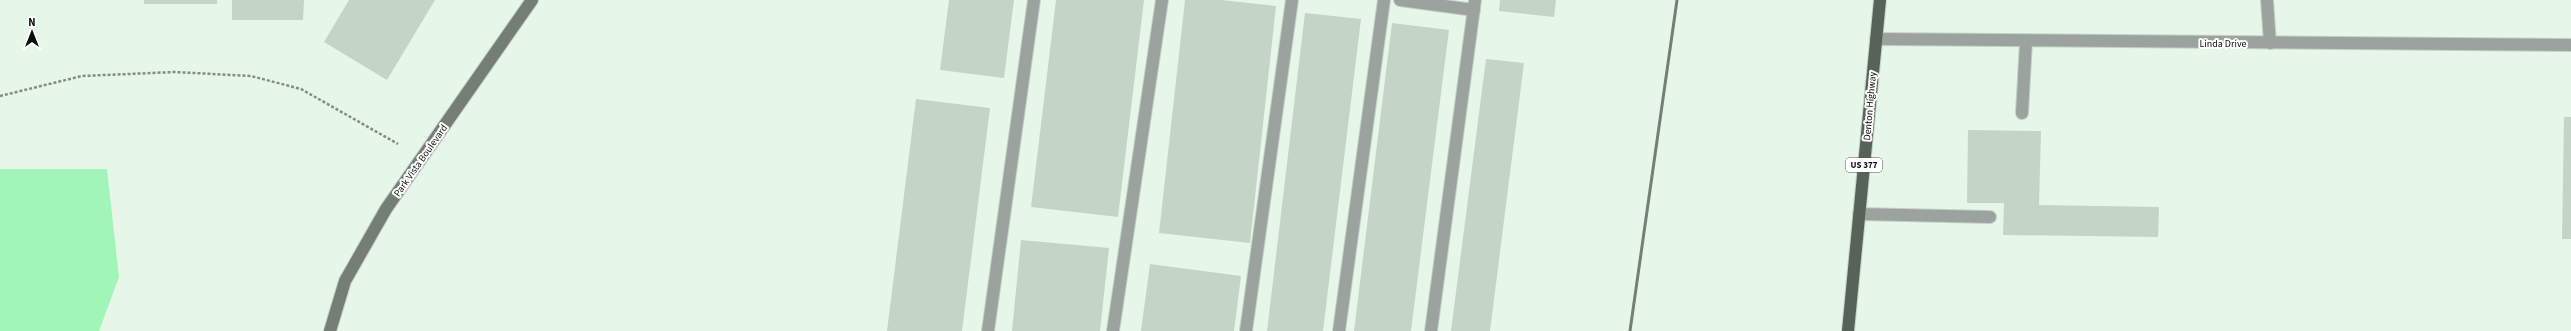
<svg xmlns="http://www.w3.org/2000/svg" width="2571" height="331" font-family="'Source Sans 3',sans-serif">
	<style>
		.green { fill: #a1f5b6 }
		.building { fill: #c4d4c7 }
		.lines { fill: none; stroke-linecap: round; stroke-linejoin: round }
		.lane-casing { stroke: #c3d2c5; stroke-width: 14 }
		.street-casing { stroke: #c3d2c5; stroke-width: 14 }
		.secondary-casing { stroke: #c3d2c5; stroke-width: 14 }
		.primary-casing { stroke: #c3d2c5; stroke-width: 14 }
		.path { stroke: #828e84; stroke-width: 2.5; stroke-dasharray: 3 2; stroke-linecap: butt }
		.lane { stroke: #9ca39e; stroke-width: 12 }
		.street { stroke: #9ca39e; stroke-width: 12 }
		.secondary { stroke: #747e75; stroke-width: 12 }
		.primary { stroke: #576359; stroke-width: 12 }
		.rail { stroke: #747f76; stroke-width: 3 }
		.labels { text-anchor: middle; stroke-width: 4; stroke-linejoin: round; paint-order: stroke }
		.shield { fill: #fff; stroke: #545854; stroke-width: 1 }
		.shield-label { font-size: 9px; font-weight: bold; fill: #0a100b }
		.street-label { font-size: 10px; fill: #0a100b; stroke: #fff }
	</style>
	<rect width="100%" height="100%" fill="#e6f7e9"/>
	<polygon class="green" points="0,169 107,169 119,277 99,331 0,331"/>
	<g class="building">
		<rect x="144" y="0" width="73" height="4"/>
		<polygon points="232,0 304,0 303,20 232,20"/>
		<polygon points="349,0 435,0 387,80 324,42"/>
		<polygon points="949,0 1014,0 1004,78 940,70"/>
		<polygon points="1056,0 1144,0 1118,217 1031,207"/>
		<polygon points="1185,0 1221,0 1276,6 1250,243 1159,233"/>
		<polygon points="1500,0 1556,0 1554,17 1499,11"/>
		<polygon points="1305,13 1361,19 1323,331 1267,331"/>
		<polygon points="1392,23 1449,30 1411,331 1354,331"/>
		<polygon points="1486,59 1524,63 1490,331 1451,331"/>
		<polygon points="916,99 990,108 962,331 887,331"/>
		<polygon points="2564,117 2571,117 2571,239 2562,239"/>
		<polygon points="1968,130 2041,131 2039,205 2159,207 2158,237 2003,235 2004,203 1967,203"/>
		<polygon points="1021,240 1109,248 1100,331 1012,331"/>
		<polygon points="1150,264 1241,276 1234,331 1141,331"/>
	</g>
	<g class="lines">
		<defs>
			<g id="lane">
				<polyline points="1400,0 1474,10"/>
				<polyline points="2267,0 2270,43"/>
				<polyline points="2022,113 2026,42"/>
				<polyline points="1859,214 1990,217"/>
				<polyline points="988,331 1034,0"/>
				<polyline points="1113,331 1162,0"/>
				<polyline points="1246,331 1292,0"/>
				<polyline points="1339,331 1384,0"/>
				<polyline points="1431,331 1475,0"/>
			</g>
			<polyline id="street" points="1876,39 2571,45"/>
			<polyline id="secondary" points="330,331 345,281 386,209 532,0"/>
			<polyline id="primary" points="1848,331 1880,0"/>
		</defs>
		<use href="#lane" class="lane-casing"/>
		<use href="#street" class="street-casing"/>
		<use href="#secondary" class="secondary-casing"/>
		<use href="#primary" class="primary-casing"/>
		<polyline class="path" points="0,96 82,76 175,72 251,76 301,89 398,144"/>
		<use href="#lane" class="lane"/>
		<use href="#street" class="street"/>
		<use href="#secondary" class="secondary"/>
		<use href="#primary" class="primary"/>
		<polyline class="rail" points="1630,331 1677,0"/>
	</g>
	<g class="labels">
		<rect class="shield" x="1846" y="158" width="36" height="14" rx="3"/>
		<g class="shield-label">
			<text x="1864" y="168">US 377</text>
		</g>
		<g class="street-label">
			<text x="2223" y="47">Linda Drive</text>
			<text transform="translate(1869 106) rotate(-85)" y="4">Denton Highway</text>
			<text transform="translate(420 160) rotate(-55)" y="4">Park Vista Boulevard</text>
		</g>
	</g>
	<g transform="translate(32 32)" stroke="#ffffff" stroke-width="3" paint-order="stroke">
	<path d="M0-3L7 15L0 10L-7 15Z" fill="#0a100b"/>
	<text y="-6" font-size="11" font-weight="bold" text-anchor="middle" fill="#0a100b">N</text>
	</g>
</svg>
